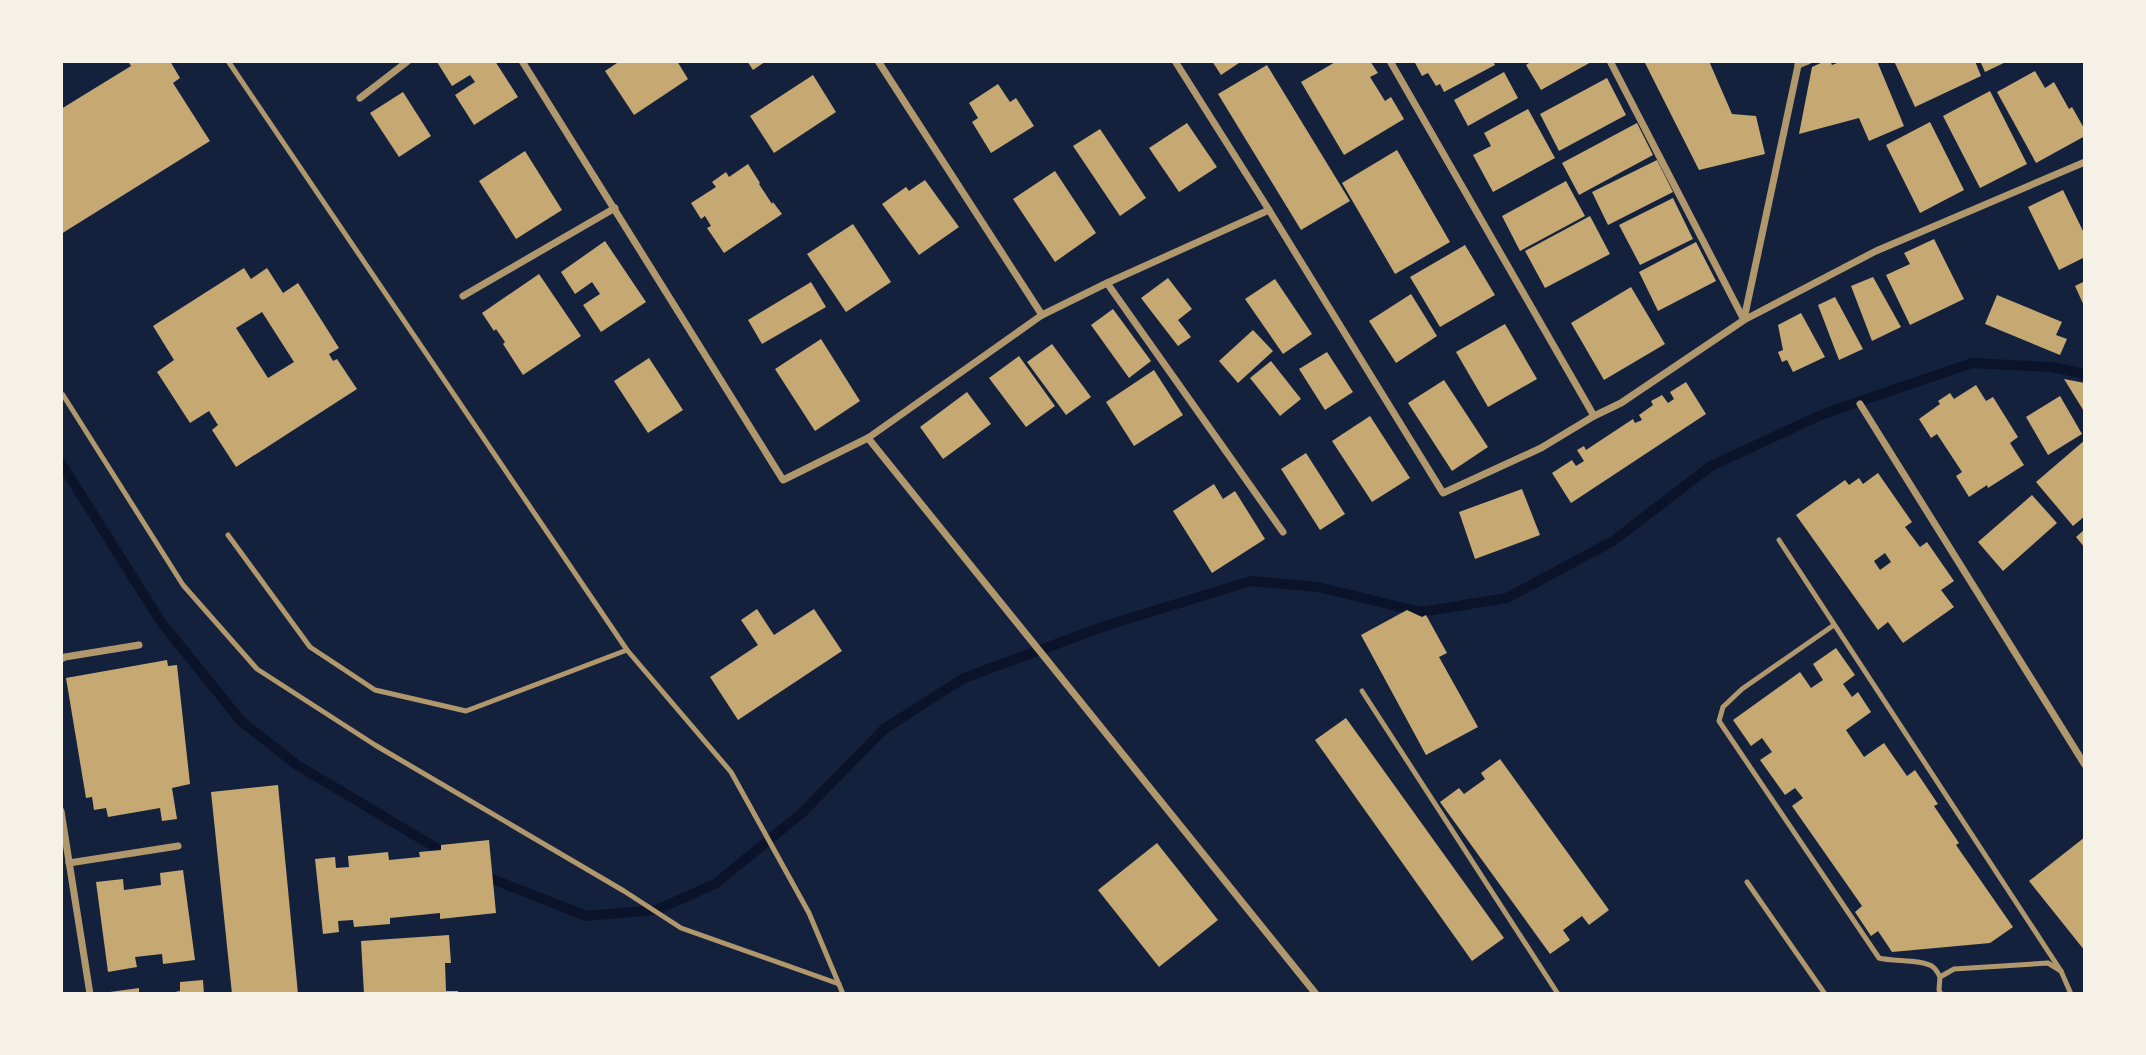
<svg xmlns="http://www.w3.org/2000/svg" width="2146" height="1055" font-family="Quicksand,sans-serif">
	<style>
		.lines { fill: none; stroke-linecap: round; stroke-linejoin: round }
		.stream { stroke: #0b132b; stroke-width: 10 }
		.building { fill: #c6a872; fill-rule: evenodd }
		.service { stroke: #b1986c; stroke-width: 5 }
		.minor { stroke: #b1986c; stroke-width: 7 }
	</style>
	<rect width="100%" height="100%" fill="#14213d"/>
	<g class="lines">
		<g class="stream">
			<polyline points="61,463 161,622 241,721 297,765 450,856"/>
			<polyline points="482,875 586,916 656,910 715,884 802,813 884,729 964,678 1108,625 1251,581 1318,587 1421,612 1507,598 1613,541 1711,466 1823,414 1972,363 2051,367 2085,374"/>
		</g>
	</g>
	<g class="building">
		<polygon points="128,61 170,61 180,78 173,83 210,141 61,234 61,109 131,66"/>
		<polygon points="439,61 495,61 518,97 474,125 455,95 475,82 470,75 452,86 437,62"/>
		<polygon points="620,61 677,61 688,79 634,115 605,71"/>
		<polygon points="747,61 766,61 753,70"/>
		<polygon points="1212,61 1242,61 1221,75"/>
		<polygon points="1337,61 1370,61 1378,73 1370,77 1385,101 1391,97 1404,119 1344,155 1301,82"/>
		<polygon points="1414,61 1493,61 1495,65 1444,92 1440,84 1436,86 1428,73 1422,76"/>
		<polygon points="1532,61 1593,61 1541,90 1526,65"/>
		<polygon points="1644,61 1709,61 1732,114 1756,116 1765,154 1699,170"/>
		<polygon points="1825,61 1830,61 1832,65 1842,61 1877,61 1904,126 1869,141 1859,118 1799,134 1812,67"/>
		<polygon points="1894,61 1975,61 1981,76 1915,107"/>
		<polygon points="1980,61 2008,61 1985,72"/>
		<polygon points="1267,65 1350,201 1301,230 1218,94"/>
		<polygon points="2035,71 2045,88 2054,82 2069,109 2072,107 2085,130 2085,136 2036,163 1997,92"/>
		<polygon points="1504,72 1518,98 1468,126 1454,100"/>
		<polygon points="813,75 836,112 774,153 750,116"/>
		<polygon points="1607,78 1626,115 1559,151 1540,114"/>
		<polygon points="998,84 1010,102 1016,98 1034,126 991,153 972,122 978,118 969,103"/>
		<polygon points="1990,91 2027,164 1980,188 1943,116"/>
		<polygon points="403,92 431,136 399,157 370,113"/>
		<polygon points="1528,109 1555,158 1493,192 1473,155 1491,146 1484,133"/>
		<polygon points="1930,122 1964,190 1920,213 1886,145"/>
		<polygon points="1187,123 1217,167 1179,192 1149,148"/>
		<polygon points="1637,123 1653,155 1579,195 1562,163"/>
		<polygon points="1100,129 1146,198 1120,216 1073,146"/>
		<polygon points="1397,150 1450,242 1395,274 1342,183"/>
		<polygon points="525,151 562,210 516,239 479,181"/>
		<polygon points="1657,160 1673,192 1608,225 1592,192"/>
		<polygon points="748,164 760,183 759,184 772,204 773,202 782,214 724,253 707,228 711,226 705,216 701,219 691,203 716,187 712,182 726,172 729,177"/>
		<polygon points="1055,171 1096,233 1055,262 1013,199"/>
		<polygon points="925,180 959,227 919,255 882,204 906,187 909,191"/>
		<polygon points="1566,181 1585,216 1520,251 1502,216"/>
		<polygon points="2063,190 2085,235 2085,257 2059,270 2028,207"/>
		<polygon points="1673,198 1693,239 1640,265 1619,225"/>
		<polygon points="1590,216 1610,254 1545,288 1525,251"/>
		<polygon points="853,224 891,282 846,312 807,254"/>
		<polygon points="1934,239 1964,299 1910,325 1886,275 1910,264 1904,253"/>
		<polygon points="605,241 646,302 601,332 583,305 600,294 592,282 575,294 561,272"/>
		<polygon points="1696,242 1716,281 1658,311 1639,272"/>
		<polygon points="1465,245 1495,295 1440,327 1410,277"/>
		<path d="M244 268 251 279 267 268 283 293 298 283 339 348 329 354 333 361 337 359 357 389 236 467 212 430 218 425 209 411 190 423 157 372 174 360 153 326ZM262 312 294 362 268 378 236 328Z"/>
		<polygon points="539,274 581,336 523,375 503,344 505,342 496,329 494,331 482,313"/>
		<polygon points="1873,277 1901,327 1872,341 1851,286"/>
		<polygon points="1168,278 1192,309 1178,320 1191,337 1178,346 1141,298"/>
		<polygon points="1275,279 1312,334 1283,354 1245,299"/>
		<polygon points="2085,281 2085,308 2075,286"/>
		<polygon points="811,282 826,307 762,344 748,320"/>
		<polygon points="1631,287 1665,344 1604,380 1571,323"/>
		<polygon points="1411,294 1437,336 1396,363 1369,321"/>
		<polygon points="1997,295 2062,322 2056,335 2067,339 2060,355 1985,324"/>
		<polygon points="1835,297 1863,349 1839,360 1818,305"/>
		<polygon points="1113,309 1151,361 1129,378 1091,325"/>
		<polygon points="1801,313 1825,357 1793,372 1787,360 1782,362 1778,352 1783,350 1778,325"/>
		<polygon points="1505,324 1537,379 1488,407 1456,352"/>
		<polygon points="1253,330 1273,351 1238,383 1219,361"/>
		<polygon points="821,339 860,401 815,431 775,369"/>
		<polygon points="1052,344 1091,397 1066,415 1027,362"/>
		<polygon points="1327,352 1353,392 1325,410 1299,369"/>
		<polygon points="1019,356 1055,406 1026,427 989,378"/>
		<polygon points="649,358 683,410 648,433 614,381"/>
		<polygon points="1271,361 1301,399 1280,416 1250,378"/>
		<polygon points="1154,370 1183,415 1134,446 1106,402"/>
		<polygon points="2064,379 2085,383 2085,413"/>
		<polygon points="1444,380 1488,447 1452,471 1408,403"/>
		<polygon points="1686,382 1706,414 1571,503 1552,473 1572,460 1576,466 1584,461 1577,450 1584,446 1586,450 1633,419 1635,423 1642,420 1639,415 1653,405 1651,401 1662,395 1668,403 1674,399 1670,392"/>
		<polygon points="1976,385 1986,401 1993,397 2018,437 2010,443 2024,465 1988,488 1987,485 1969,497 1956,476 1962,472 1937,434 1931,438 1919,419 1940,404 1938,401 1950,393 1954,399"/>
		<polygon points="967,392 991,424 943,459 920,427"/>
		<polygon points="2060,396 2082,434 2048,455 2026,417"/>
		<polygon points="1370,416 1410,478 1372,502 1332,441"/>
		<polygon points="2085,440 2085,516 2073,526 2036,482"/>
		<polygon points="1306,453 1345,514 1320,530 1281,469"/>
		<path d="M1878 473 1912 522 1905 527 1920 547 1927 542 1954 581 1941 590 1954 607 1903 643 1888 622 1878 630 1796 515 1845 480 1849 485 1859 478 1863 484ZM1885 553 1891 562 1880 570 1874 561Z"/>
		<polygon points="1214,484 1223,499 1235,491 1265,539 1212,573 1173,511"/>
		<polygon points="1522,489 1540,535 1475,559 1459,512"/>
		<polygon points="2032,495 2057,523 2003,571 1978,542"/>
		<polygon points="2085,529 2085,548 2076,537"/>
		<polygon points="757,609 774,635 814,609 842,651 738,720 710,677 758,645 741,620"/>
		<polygon points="1407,610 1422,617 1426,615 1447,653 1439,657 1478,727 1426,755 1361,635"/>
		<polygon points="1836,648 1855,675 1843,684 1852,697 1858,692 1871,712 1846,730 1864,757 1884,743 1907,776 1915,770 1938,804 1934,806 1959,843 1956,845 2013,927 1990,943 1892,952 1878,931 1871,936 1855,912 1862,906 1792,806 1803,798 1795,788 1785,795 1760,760 1772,752 1762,738 1751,746 1733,720 1800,672 1811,688 1823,680 1813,664"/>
		<polygon points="167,660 168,666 177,665 190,784 172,788 177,819 162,821 160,808 108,817 106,808 94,810 92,797 86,798 66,678"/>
		<polygon points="1346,718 1504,938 1472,961 1315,740"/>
		<polygon points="1500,759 1609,910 1589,925 1582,916 1563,930 1570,940 1550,954 1440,802 1459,788 1464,794 1485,779 1481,773"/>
		<polygon points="278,785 298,994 232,994 211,792"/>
		<polygon points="2085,837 2085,951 2029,881"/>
		<polygon points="489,840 496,913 440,919 440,913 390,918 390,924 354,927 353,920 338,921 339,932 323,934 315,859 335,857 336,868 349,867 348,856 388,852 389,860 420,857 419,852 441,850 441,845"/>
		<polygon points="1157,843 1218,920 1159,967 1098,890"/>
		<polygon points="183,870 195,960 163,964 162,954 135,957 137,967 108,972 96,882 123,879 124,890 161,885 160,873"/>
		<polygon points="449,935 451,963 445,963 446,991 458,991 459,994 364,994 361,941"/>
		<polygon points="203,980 204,994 175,994 175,992 180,991 180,982"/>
		<polygon points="139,988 139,994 110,994 110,992"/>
	</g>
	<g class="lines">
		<g class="service">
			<polyline points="228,61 627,650 731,772 809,913 843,994"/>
			<polyline points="63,395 183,585 257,669 375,745 624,891 681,928 839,984"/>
			<polyline points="228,535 310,647 375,690 466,711 627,650"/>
			<polyline points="1779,540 2061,971"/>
			<path d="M1834 625 1742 689 1723 707 1719 721 1879 958C1893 962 1923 959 1933 967 1936 969 1938 973 1940 977"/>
			<polyline points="1362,691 1558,994"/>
			<polyline points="1747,882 1825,994"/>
			<polyline points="1941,994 1939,990 1940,977 1954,969 2048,963 2061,971 2071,994"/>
		</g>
		<g class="minor">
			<polyline points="522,61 783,480 868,438 1042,315 1107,283 1269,210"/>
			<polyline points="878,61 1042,315"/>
			<polyline points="1175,61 1269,210 1443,493 1541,448 1594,416 1621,403 1744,320 1876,251 2085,162"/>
			<polyline points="1390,61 1594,416"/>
			<polyline points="1610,61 1744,320"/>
			<polyline points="1798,65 1808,61"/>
			<polyline points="360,98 408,61"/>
			<polyline points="1107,283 1283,532"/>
			<polyline points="463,296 615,208"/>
			<polyline points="1744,319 1799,61"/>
			<polyline points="1860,404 2085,765"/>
			<polyline points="868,438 1316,994"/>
			<polyline points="61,659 65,657 139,645"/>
			<polyline points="61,811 90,994"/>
			<polyline points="69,863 178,846"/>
		</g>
	</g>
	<rect width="2146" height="1055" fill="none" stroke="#f6f1e7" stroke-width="126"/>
</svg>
